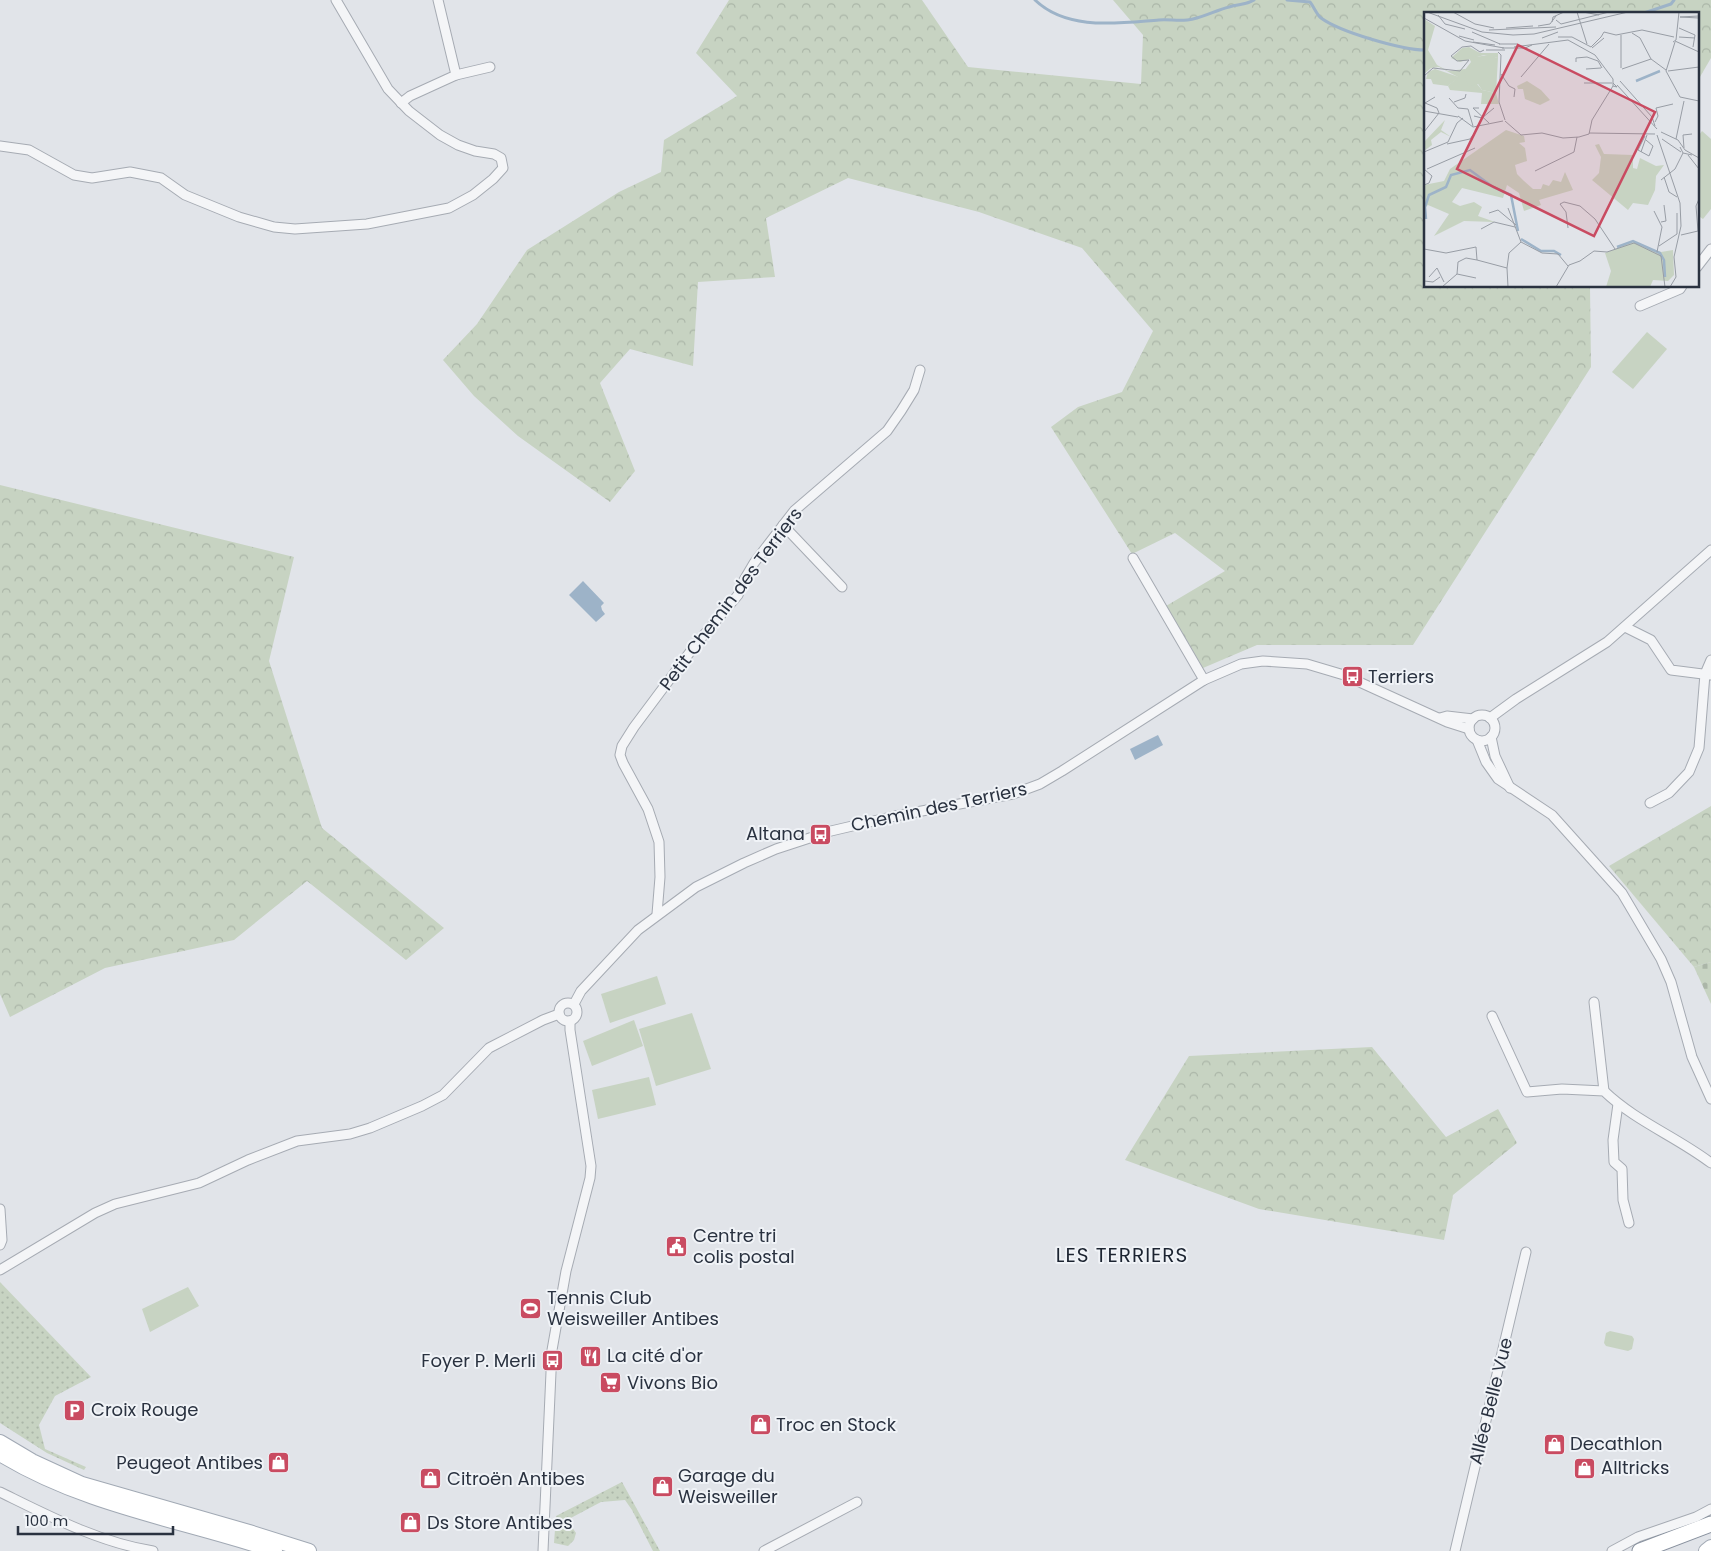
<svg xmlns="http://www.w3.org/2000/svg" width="1711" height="1551" font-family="Poppins,sans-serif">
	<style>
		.grass { fill: url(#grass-dots) }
		.forest { fill: url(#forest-crowns) }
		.cemetery { fill: url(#cemetery-stones) }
		.garden { fill: #c7d3c2 }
		.water { fill: #9db3c8 }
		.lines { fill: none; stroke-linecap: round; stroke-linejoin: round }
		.stream { stroke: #9db3c8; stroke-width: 3 }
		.street-casing { stroke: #a6abb3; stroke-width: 11 }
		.primary-casing { stroke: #a1a9b4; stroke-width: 16 }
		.highway-casing { stroke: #89929f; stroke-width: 17 }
		.street { stroke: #f4f5f7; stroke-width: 9 }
		.primary { stroke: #fff; stroke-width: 14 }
		.highway { stroke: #fff; stroke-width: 15 }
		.labels { text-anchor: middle; stroke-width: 4; stroke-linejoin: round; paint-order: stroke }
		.street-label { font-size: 18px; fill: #2a3240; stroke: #f0f3f7 }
		.poi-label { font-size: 18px; fill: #2a3240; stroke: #f0f3f7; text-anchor: start }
		.quarter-label { font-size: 20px; letter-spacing: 1px; fill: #1c2431; stroke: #f0f3f7 }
		.inset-river { fill: none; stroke: #9db3c8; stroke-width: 2.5 }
		.inset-road { fill: none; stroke: #989da5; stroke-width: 1 }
		.view { fill: #c94b61; fill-opacity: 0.15; stroke: #c94b61; stroke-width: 2.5 }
		.inset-edge { fill: none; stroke: #2a3240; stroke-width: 2.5 }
	</style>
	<defs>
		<pattern id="grass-dots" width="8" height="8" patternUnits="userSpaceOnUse" patternTransform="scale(1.25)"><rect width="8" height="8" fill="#c7d3c2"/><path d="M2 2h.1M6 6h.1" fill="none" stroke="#abb6a8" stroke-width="1.8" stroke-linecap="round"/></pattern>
		<pattern id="forest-crowns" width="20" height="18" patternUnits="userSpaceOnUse" patternTransform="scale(1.25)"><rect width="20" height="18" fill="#c7d3c2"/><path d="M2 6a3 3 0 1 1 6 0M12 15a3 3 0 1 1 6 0" fill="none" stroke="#abb6a8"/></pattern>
		<pattern id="cemetery-stones" width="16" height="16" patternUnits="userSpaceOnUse" patternTransform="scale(1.25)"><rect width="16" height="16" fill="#c7d3c2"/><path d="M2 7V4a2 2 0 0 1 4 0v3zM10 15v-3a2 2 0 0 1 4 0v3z" fill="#abb6a8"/></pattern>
	</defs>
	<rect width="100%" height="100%" fill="#e1e4e9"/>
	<g class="grass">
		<polygon points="0,1282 91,1377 55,1396 39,1425 45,1449 86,1467 84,1470 47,1453 0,1423"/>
		<polygon points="622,1482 660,1551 653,1551 632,1510 625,1500 601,1502 567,1520 576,1533 574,1540 568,1546 554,1543 556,1516"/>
	</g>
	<g class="forest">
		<polygon points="729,0 922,0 968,67 1141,84 1143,35 1113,0 1711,0 1711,58 1697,82 1697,14 1425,14 1425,286 1590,286 1591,367 1413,645 1257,645 1203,668 1166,606 1225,571 1175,533 1132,554 1051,427 1078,407 1122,392 1153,331 1082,248 979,212 848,178 766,218 775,277 698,282 693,366 630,349 600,383 635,471 610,502 518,436 474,396 443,360 477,324 527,250 619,192 661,172 664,140 737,96 696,53"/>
		<polygon points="0,485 294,557 269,661 322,828 444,928 406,960 307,881 234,940 105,968 10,1017 0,994"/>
		<polygon points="1711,806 1711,962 1694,967 1609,866"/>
		<polygon points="1372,1047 1446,1137 1498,1109 1517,1143 1453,1195 1444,1240 1259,1209 1125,1160 1189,1056"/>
	</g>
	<polygon class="cemetery" points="1711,962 1711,1004 1694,967"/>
	<g class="garden">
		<polygon points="1702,131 1711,139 1711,209 1703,219 1697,215 1697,138"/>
		<polygon points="1647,332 1667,349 1633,389 1612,372"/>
		<polygon points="657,976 666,1004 610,1023 601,994"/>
		<polygon points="692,1013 711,1069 656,1086 639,1029"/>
		<polygon points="634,1020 643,1046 592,1066 583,1041"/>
		<polygon points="649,1077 656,1105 598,1119 592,1090"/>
		<polygon points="188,1287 199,1306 150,1332 142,1309"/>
		<polygon points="1610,1331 1632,1336 1634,1339 1632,1349 1628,1351 1606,1346 1604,1343 1606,1333"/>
	</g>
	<g class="water">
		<polygon points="583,581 604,603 601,606 602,610 605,614 596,622 569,595"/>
		<polygon points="1158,735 1163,745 1135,760 1130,749"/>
	</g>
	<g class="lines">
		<g class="stream">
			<path d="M1035 0C1067 31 1118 23 1159 20 1170 19 1182 22 1193 19 1206 16 1217 10 1229 7 1239 4 1246 5 1254 0"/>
			<path d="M1287 0 1310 2C1314 7 1317 15 1321 18 1340 32 1402 50 1425 50"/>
			<polyline points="1641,14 1671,4 1674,0"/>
		</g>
		<defs>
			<g id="street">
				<polyline points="456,75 490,67"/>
				<polyline points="401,103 410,96 456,75 438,0"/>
				<polyline points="0,146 29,150 74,175 92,178 130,172 161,178 185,195 239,217 274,227 295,229 367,224 449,208 473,195 493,179 503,168 501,158 494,154 475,151 458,145 440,135 409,111 388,89 336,0"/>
				<polyline points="1697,267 1711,249"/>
				<polyline points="1640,306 1680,289 1682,286"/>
				<polyline points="783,525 842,587"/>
				<polyline points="1133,558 1204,680"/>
				<polyline points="1625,627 1651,640 1671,670 1711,675"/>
				<circle cx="1482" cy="728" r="13"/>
				<polyline points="1440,718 1447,716 1473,719"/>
				<polyline points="1490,718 1516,699 1607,642 1711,550"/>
				<polyline points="1491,737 1495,756 1510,788"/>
				<polyline points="1477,740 1486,762 1498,779 1552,815 1622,893 1661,959 1671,982 1692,1057 1711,1099"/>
				<polyline points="1650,803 1669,793 1689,772 1699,748 1705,674 1711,660"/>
				<polyline points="657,914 660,877 659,842 648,809 623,763 620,755 622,746 634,727 696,644 738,595 744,580 754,563 794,511 887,431 901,411 914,390 920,370"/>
				<polyline points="1594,1002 1604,1091"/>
				<circle cx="568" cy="1012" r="9"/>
				<polyline points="574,1004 581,991 638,930 696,887 744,863 776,849 831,831 895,816 1013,794 1040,784 1062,771 1204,680 1241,664 1263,661 1307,664 1344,675 1447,722 1469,729"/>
				<path d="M1492 1016 1527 1092 1562 1089 1604 1091C1635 1121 1677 1137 1711 1163"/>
				<polyline points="1618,1104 1613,1140 1614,1162 1622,1169 1623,1200 1629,1223"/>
				<polyline points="0,1209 2,1240 0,1245"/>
				<polyline points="0,1270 95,1213 115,1204 199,1183 248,1160 297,1141 350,1134 370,1128 422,1106 443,1095 489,1048 543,1020 559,1014"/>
				<path d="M0 1492C49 1516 98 1542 153 1551"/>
				<polyline points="543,1551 552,1350 566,1271 590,1178 591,1166 570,1030 570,1021"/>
				<polyline points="764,1551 857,1502"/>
				<polyline points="1455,1551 1526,1252"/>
				<polyline points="1612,1551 1638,1537 1696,1517 1711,1509"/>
			</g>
			<g id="primary">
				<polyline points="0,1442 32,1461 82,1484 249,1532 309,1551"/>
				<path d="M0 1454C85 1506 182 1520 275 1551"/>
				<polyline points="1706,1551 1711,1547"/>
			</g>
			<polyline id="highway" points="1640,1551 1711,1524"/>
		</defs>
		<use href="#street" class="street-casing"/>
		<use href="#primary" class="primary-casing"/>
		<use href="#highway" class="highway-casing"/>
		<use href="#street" class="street"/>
		<use href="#primary" class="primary"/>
		<use href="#highway" class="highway"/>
	</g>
	<defs>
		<symbol id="bus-square" viewBox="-11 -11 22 22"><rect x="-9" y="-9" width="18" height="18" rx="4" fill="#c94b61" stroke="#f0f3f7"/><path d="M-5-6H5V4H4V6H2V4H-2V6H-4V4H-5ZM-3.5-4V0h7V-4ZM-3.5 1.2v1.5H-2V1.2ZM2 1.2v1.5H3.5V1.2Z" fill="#fff"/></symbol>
		<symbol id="civic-square" viewBox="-11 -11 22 22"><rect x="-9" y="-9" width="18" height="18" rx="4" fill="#c94b61" stroke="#f0f3f7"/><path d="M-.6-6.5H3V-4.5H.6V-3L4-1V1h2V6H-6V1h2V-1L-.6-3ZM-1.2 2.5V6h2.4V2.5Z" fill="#fff"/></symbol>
		<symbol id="stadium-square" viewBox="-11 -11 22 22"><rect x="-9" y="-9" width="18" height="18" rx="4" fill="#c94b61" stroke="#f0f3f7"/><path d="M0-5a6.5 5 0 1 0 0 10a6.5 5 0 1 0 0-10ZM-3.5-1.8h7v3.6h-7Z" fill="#fff"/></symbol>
		<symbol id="restaurant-square" viewBox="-11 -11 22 22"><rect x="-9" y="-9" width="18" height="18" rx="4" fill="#c94b61" stroke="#f0f3f7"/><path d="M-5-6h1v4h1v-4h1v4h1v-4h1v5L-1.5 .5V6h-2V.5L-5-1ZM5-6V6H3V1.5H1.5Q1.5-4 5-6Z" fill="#fff"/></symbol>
		<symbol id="supermarket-square" viewBox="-11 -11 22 22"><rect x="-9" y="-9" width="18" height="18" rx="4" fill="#c94b61" stroke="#f0f3f7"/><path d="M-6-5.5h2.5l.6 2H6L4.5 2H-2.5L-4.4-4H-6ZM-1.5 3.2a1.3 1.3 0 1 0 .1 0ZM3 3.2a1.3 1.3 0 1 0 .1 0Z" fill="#fff"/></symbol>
		<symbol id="parking-square" viewBox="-11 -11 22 22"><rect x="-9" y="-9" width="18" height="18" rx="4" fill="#c94b61" stroke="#f0f3f7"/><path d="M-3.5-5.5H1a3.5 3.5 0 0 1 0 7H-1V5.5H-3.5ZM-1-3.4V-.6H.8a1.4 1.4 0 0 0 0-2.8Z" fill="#fff"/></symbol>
		<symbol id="shop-square" viewBox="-11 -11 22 22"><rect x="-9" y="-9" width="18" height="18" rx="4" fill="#c94b61" stroke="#f0f3f7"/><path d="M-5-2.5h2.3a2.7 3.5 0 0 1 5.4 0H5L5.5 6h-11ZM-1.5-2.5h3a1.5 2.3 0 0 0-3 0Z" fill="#fff"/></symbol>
	</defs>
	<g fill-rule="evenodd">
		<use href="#bus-square" x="1340" y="664" width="25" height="25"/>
		<use href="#bus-square" x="808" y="822" width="25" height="25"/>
		<use href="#civic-square" x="664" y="1234" width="25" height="25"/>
		<use href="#stadium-square" x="518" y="1296" width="25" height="25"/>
		<use href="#restaurant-square" x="578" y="1344" width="25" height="25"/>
		<use href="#bus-square" x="540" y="1348" width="25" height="25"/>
		<use href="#supermarket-square" x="598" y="1370" width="25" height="25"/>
		<use href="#parking-square" x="62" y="1398" width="25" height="25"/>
		<use href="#shop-square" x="748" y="1412" width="25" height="25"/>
		<use href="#shop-square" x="1542" y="1432" width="25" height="25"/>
		<use href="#shop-square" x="266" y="1450" width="25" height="25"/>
		<use href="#shop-square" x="1572" y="1456" width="25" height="25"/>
		<use href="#shop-square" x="418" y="1466" width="25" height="25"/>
		<use href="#shop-square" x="650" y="1474" width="25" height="25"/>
		<use href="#shop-square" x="398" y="1510" width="25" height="25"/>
	</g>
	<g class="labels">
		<g class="street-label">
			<text transform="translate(731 599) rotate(-53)" y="6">Petit Chemin des Terriers</text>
			<text transform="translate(939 807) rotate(-12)" y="6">Chemin des Terriers</text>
			<text transform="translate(1491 1401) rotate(-76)" y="6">Allée Belle Vue</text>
		</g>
		<g class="poi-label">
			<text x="1368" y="683">Terriers</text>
			<text x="805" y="840" text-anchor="end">Altana</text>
			<text x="693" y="1242">Centre tri<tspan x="693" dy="21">colis postal</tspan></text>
			<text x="547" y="1304">Tennis Club<tspan x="547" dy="21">Weisweiller Antibes</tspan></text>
			<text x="607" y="1362">La cité d'or</text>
			<text x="536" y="1367" text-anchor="end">Foyer P. Merli</text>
			<text x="627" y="1389">Vivons Bio</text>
			<text x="91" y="1416">Croix Rouge</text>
			<text x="776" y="1431">Troc en Stock</text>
			<text x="1570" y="1450">Decathlon</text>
			<text x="263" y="1469" text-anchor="end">Peugeot Antibes</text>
			<text x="1601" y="1474">Alltricks</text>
			<text x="678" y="1482">Garage du<tspan x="678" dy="21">Weisweiller</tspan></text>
			<text x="447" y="1485">Citroën Antibes</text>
			<text x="427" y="1529">Ds Store Antibes</text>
		</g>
		<g class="quarter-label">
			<text x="1122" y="1262">LES TERRIERS</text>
		</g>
	</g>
	<g transform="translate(1424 12)">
		<rect width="275" height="275" fill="#e1e4e9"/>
		<path d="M0 7 11 14 4 38 13 53 24 59 41 57 58 78 72 81 75 92H57L58 81 26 78 24 74 34 65 15 55 7 56 0 62ZM45 35 56 41H74V46L60 43 36 50 27 46 38 36ZM103 69 117 78 126 88 116 93 101 87 99 77H94L93 74ZM21 108 17 118 27 125 17 120 7 128 8 133 0 139V130ZM82 118 100 124 101 130 95 131 101 136 103 149 91 153 93 162 100 169 109 177H117L119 172 125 174 129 168 137 170 141 160 149 178 115 188 117 193 100 199 95 181 83 173 79 186 38 176 28 190 36 194 50 190 58 195 54 204 71 210 40 209 10 224 25 202 4 193 0 196V173L20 169 26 157ZM175 132 180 142 209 143V156L213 157 216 146 232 154 240 153 232 164 231 178 224 193 209 191 204 198 168 168 175 161 177 145 171 133ZM208 230 237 240 249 238 250 263 244 269 229 268 226 275H182L187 259 181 241Z" fill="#c7d3c2"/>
		<path d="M64 43 74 46 72 81 58 78 54 72 44 75 40 59 47 50 45 46ZM11 57 35 65 24 74 9 72 7 67H2L4 60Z" fill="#c7d3c2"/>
		<path class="inset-river" d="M212 69 236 59M2 207 1 195 5 183 22 175 27 163 46 158 69 175 87 183 94 219M97 227 117 239H130L137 243M193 235 209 229 236 241 240 248 241 265"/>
		<path class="inset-road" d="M3 0 58 20 89 23 110 22 204 0M29 0 51 12 70 16M153 0 163 32M159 0 175 3M14 3 21 12 41 17M275 4 256 5 275 6M0 6 41 29 80 36M132 8 137 12 185 0M128 10 129 5 140 0M114 14 126 12 132 4M82 16 109 14M255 16 271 23 269 35M65 18 132 15M48 20 76 32M208 21 216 26 227 47 242 58M197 23V56M35 24 50 28M134 25H148L167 35 177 25M177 25 180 20 192 23 218 18 250 25M255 25 271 26M118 26 134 20M251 29 275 40M49 30 71 33M249 30 252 28 255 0M251 30 242 59 256 85 275 89M75 32H93M90 35 144 28 171 43 189 67V74L193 75 189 71M78 36H101L108 33M168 36 180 26M62 38H81M74 40 77 43 75 90 81 108M152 50V46L163 45 174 49 178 56M162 57 177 56M198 57 227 47M244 59 275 55M77 62 85 74 91 77 90 85M0 64 9 56 36 59 45 48 33 49 27 44 38 35 47 34 56 40 60 38M97 65 125 32M196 69 228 105 231 114M160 71H188M193 73 233 117M11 85 1 91 13 96M25 86 34 96 44 97 49 114M30 90 41 86 42 82M55 96H49L65 111M0 99 34 105M34 104 49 115 79 109M50 104 58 106 70 96M81 109 97 123 118 121 139 126 155 125 165 122 168 108 189 74M231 110 234 104 232 96 249 92M0 120 15 101 13 96M237 120 254 128 261 138 275 146M165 121 231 122M233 123 256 191 257 214 250 245 252 265 246 275M221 124 214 138 225 144 229 134 222 128M238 127 257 140M252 127 260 89M23 132 46 127 49 123M256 135 259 141 268 143M260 136 259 123 268 122M0 140 24 130 33 111 39 106M217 140 223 123M264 143 275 157M0 157 8 164 5 171 0 173M3 157 51 136M111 159 150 140 153 125M240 165 245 180 253 185M237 168 251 157 259 141M84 196 97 230M230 199 238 215 233 240M65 201 74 198 92 213M237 210 242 209 240 193M144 216 142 200 136 192 140 190 156 194 171 207 191 237M57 217 70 210 91 215M274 219 272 194 275 187M257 223 274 219M235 234 253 222V201M0 237 22 241 52 235 53 248 83 256 84 275M83 256 85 241 97 230 118 241 134 242 144 254M33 262 52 266M5 265 13 256 20 270M0 269 9 270 16 265M18 275 33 262 34 250 42 246 53 248M132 275 145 253 156 249 170 239 183 240 210 231 237 244 241 275"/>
		<path class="view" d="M94 33 231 100 170 224 33 157Z"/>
		<rect width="275" height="275" class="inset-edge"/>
	</g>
	<path d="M18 1526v8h155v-8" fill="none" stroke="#2a3240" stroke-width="2.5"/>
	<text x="25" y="1526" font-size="15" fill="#2a3240" stroke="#f0f3f7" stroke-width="4" paint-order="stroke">100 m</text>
</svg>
